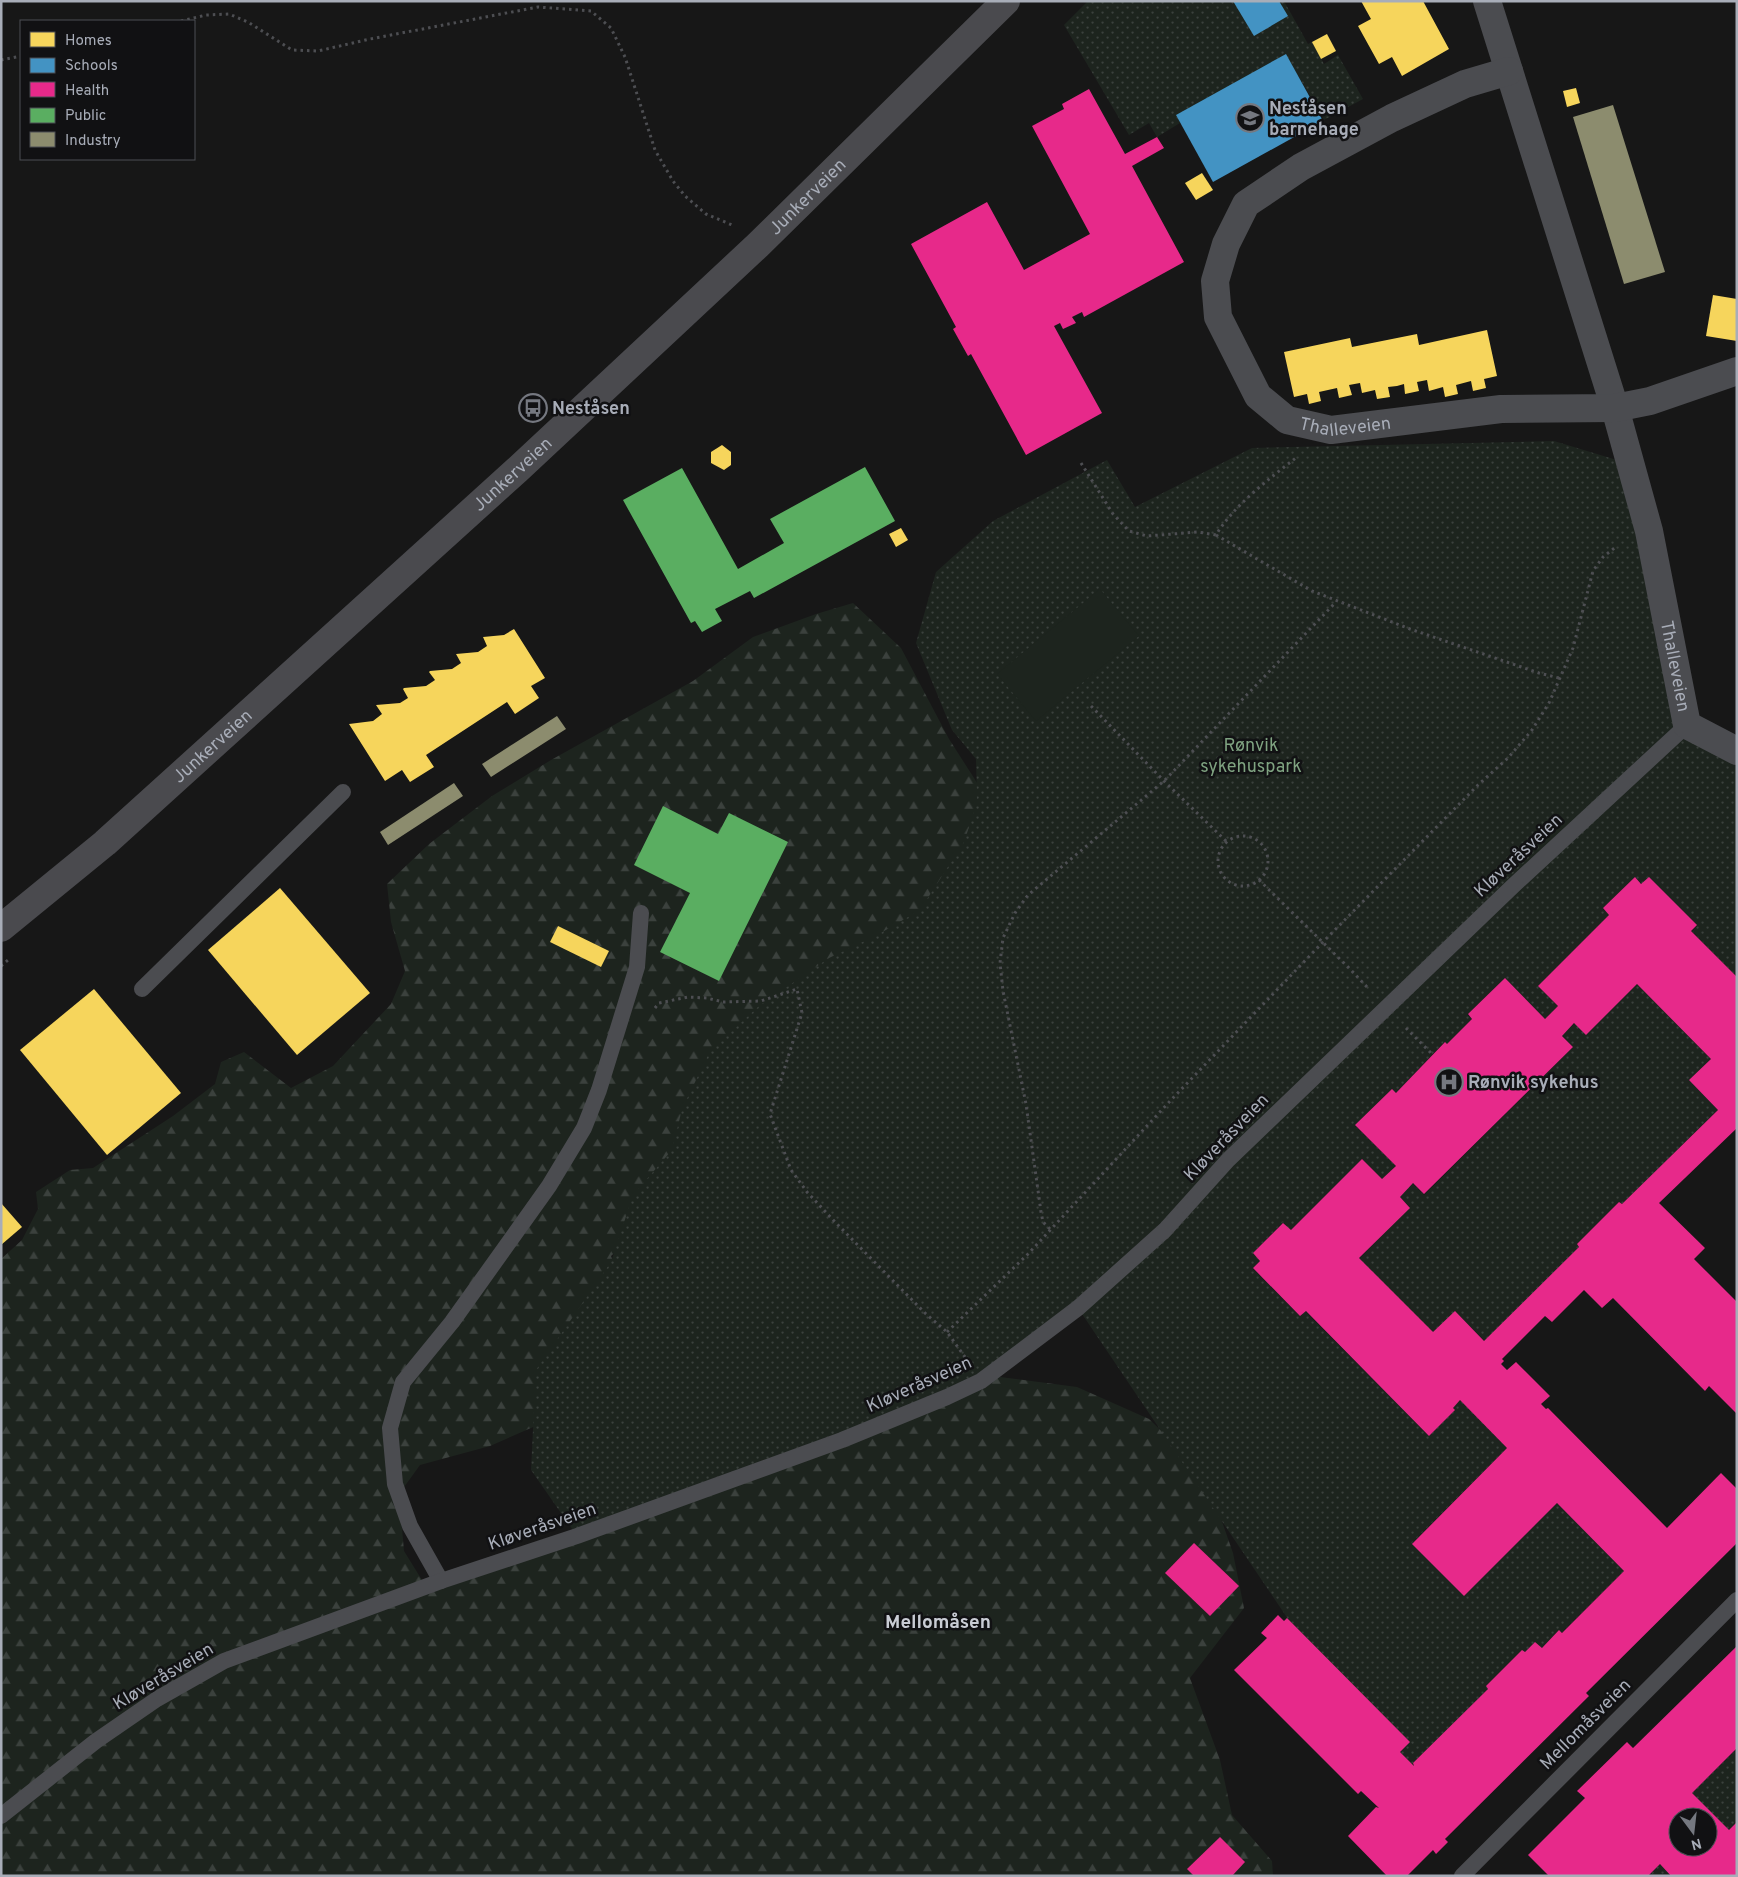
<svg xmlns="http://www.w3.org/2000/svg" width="1738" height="1877" font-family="Overpass,sans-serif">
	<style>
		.forest { fill: url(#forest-firs) }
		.park { fill: url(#park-dots) }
		.garden { fill: #1d241e }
		.homes { fill: #f6d55c }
		.schools { fill: #4393c3 }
		.health { fill: #e7298a; fill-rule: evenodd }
		.public { fill: #5aae61 }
		.industry { fill: #8c8c6e }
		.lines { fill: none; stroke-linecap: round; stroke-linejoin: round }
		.path { stroke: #4d4e52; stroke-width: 3; stroke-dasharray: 2.5 4; stroke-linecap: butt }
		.lane { stroke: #4b4c50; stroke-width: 16 }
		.street { stroke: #4b4c50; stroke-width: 28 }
		.secondary { stroke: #4a4a4e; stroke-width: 28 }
		.labels { text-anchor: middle; stroke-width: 5; stroke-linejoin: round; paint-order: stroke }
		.poi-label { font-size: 18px; font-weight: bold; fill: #a8adb8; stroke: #111113; text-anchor: start }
		.street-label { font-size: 18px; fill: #a8adb8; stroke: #111113 }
		.park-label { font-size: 18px; fill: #7fa381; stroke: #111113 }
		.neighbourhood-label { font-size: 19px; font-weight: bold; fill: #c9ccd4; stroke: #111113 }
	</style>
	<defs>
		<pattern id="forest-firs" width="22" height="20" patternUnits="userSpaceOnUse" patternTransform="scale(1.25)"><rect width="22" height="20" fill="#1d241e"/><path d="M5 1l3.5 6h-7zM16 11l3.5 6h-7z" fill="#3b413d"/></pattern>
		<pattern id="park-dots" width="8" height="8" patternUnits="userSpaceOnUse" patternTransform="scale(1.25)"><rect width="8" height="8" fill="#1d241e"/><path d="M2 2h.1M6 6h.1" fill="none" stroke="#3b413d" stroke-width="1.8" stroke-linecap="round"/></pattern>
	</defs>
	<rect width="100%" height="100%" fill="#171717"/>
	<polygon class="forest" points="853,603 901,648 949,739 1031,867 611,1256 615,1267 563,1414 490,1446 420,1465 399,1494 404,1551 425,1585 992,1376 1077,1387 1149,1419 1205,1473 1233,1553 1244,1608 1190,1678 1220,1760 1232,1815 1272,1861 1273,1876 1,1876 1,1259 22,1240 38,1209 36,1192 70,1170 93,1168 173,1116 215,1084 221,1062 244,1052 291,1088 333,1066 391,1004 405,971 391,922 387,884 429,844 492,796 551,760 693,681 753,637 816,614"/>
	<g class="park">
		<polygon points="1088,1 1284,1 1308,44 1312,42 1324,64 1338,55 1363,99 1324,120 1286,55 1177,115 1180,123 1157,137 1149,123 1129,135 1064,25"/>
		<polygon points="1554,441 1630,464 1687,725 1737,751 1737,977 1692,931 1697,926 1649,878 1642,884 1635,877 1603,909 1610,914 1538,986 1558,1006 1545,1019 1505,978 1467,1015 1472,1019 1447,1044 1444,1042 1397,1093 1392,1090 1355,1126 1396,1166 1382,1180 1362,1159 1290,1231 1283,1222 1253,1253 1260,1260 1253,1269 1300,1316 1305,1311 1429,1436 1455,1410 1452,1408 1460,1400 1507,1448 1412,1543 1464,1596 1557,1503 1624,1571 1562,1632 1559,1630 1542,1649 1535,1642 1524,1653 1521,1651 1486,1686 1488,1689 1412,1764 1400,1753 1410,1742 1288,1619 1078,1308 981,1381 577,1536 531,1470 536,1370 611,1262 633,1195 672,1150 682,1109 710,1051 759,1006 829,958 879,934 920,910 964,842 977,803 976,759 952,730 916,643 936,572 993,521 1107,460 1135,507 1252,448"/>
		<polygon points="1637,984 1711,1059 1690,1081 1718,1110 1622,1204 1619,1202 1577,1244 1579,1247 1485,1341 1455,1312 1433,1333 1359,1259 1410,1207 1399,1197 1412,1183 1424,1195 1573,1047 1562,1035 1575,1023 1586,1035"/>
		<polygon points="1737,1749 1737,1822 1728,1831 1692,1793"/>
		<polygon points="1660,1864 1671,1876 1649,1876"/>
	</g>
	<polygon class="garden" points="1100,589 1139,636 1036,721 997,674"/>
	<g class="homes">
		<polygon points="1361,1 1423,1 1449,49 1402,76 1392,57 1379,64 1358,26 1371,19"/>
		<polygon points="1327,34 1336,51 1321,59 1312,42"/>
		<polygon points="1576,88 1580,103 1567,107 1563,91"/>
		<polygon points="1202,173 1213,190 1196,200 1185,183"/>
		<polygon points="1713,295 1737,299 1737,341 1706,336"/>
		<polygon points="1487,330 1497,376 1484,379 1486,388 1473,391 1471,381 1456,385 1458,394 1445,397 1443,387 1429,391 1427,380 1417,382 1419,391 1405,394 1404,384 1397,386 1388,387 1390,397 1377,399 1375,390 1362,393 1360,383 1349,385 1352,395 1339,398 1337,388 1319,392 1321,401 1309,404 1307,394 1294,397 1284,352 1350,338 1352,347 1417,334 1419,345"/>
		<polygon points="722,445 731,452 731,465 724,470 711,463 711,452"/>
		<polygon points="901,528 908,540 896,547 889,534"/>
		<polygon points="514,629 545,678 531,686 539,698 515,714 507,702 426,755 434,767 410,782 402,770 385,781 349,724 373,721 382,714 376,705 400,703 408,698 403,689 404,688 426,686 435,680 429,672 430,671 452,669 461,663 456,654 478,652 487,646 483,637 504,635"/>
		<polygon points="280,888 370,993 297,1055 208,950"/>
		<polygon points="558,926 609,951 601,967 550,942"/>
		<polygon points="94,989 181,1093 107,1155 20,1050"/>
		<polygon points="1,1203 22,1227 1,1245"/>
	</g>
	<g class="schools">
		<polygon points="1233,1 1279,1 1288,16 1254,36"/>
		<polygon points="1286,54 1323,121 1213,182 1176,115"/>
	</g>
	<g class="health">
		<polygon points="1089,89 1125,154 1157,137 1164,148 1132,166 1184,262 1084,317 1082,312 1072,317 1076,323 1063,329 1060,323 1054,326 1102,413 1026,455 971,354 968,356 953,329 956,327 911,244 987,202 1024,270 1090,234 1032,126 1064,109 1062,104"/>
		<path d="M1635 877 1641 884 1649 877 1697 925 1691 931 1737 977V1128L1659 1203 1705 1248 1694 1259 1737 1302V1414L1709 1386 1705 1391 1613 1298 1602 1308 1584 1290 1552 1322 1545 1316 1502 1359 1504 1361 1501 1364 1507 1370 1516 1362 1550 1396 1541 1404 1546 1409 1548 1408 1667 1528 1721 1473 1737 1489V1543L1586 1693 1589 1696 1445 1839 1448 1842 1436 1854 1433 1850 1407 1876H1387L1348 1836 1376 1807 1379 1808 1361 1791 1358 1794 1234 1670 1267 1638 1261 1633 1278 1615 1284 1621 1287 1618 1410 1742 1400 1752 1414 1766 1413 1763 1488 1689 1486 1686 1522 1650 1525 1652 1535 1642 1542 1648 1559 1630 1562 1633 1624 1571 1557 1503 1464 1596 1412 1544 1507 1448 1460 1400 1453 1408 1455 1410 1429 1436 1306 1311 1300 1316 1253 1268 1260 1261 1253 1253 1283 1223 1291 1230 1362 1159 1382 1179 1396 1166 1355 1125 1392 1089 1396 1093 1445 1042 1447 1044 1472 1019 1468 1014 1505 978 1545 1019 1558 1006 1538 986 1609 915 1603 908ZM1637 984 1711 1059 1689 1080 1718 1110 1622 1204 1619 1202 1577 1244 1579 1247 1484 1341 1455 1311 1433 1332 1359 1258 1410 1208 1400 1197 1413 1183 1424 1194 1573 1047 1562 1036 1574 1023 1586 1035Z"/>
		<polygon points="1194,1543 1239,1586 1210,1616 1165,1573"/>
		<path d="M1737 1646V1748L1692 1793 1729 1830 1737 1822V1876H1671L1660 1864 1648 1876H1549L1528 1855 1585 1798 1577 1791 1627 1742 1633 1748ZM1678 1817H1708V1847H1678Z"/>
		<polygon points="1220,1837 1245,1862 1232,1876 1194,1876 1187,1869"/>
	</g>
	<g class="public">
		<polygon points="865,467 895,521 754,598 750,591 715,609 722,621 702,632 695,621 691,623 623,500 682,468 738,569 784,543 770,519"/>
		<polygon points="663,806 718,834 729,813 788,842 719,981 660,952 690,893 634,865"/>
	</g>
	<g class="industry">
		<polygon points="1613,105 1665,272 1624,284 1573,117"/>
		<polygon points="557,716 566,729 491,777 482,764"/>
		<polygon points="454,783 463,796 388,845 380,832"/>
	</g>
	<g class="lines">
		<g class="path">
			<polyline points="181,21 206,15 229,14 248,22 292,50 318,51 370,39 538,7 591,11 611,28 625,57 655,150 673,181 685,196 706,214 732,225"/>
			<polyline points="1,60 21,56"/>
			<path d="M1081 463 1113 514 1129 531 1147 536 1198 532 1216 535C1234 505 1269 479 1297 457"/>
			<polyline points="1216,535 1312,591 1410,629 1539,673 1559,678"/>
			<polyline points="1091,706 1164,781 1227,842"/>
			<circle cx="1243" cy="861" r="25"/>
			<polyline points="1259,880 1349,968 1367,987"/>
			<polyline points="1,966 8,960"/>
			<polyline points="655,1008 659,1003 688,997 707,998 723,1002 761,1001 797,989 802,1013 770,1114 791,1170 807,1192 835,1222 926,1314 947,1332 965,1357"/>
			<polyline points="1406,1028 1432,1054"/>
			<polyline points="1050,1229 1043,1222 1041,1212 1026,1104 1003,991 1000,963 1003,938 1015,913 1028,895 1164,781 1336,602"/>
			<polyline points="947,1332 1028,1254 1171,1100 1323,942 1478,785 1508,758 1532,730 1549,703 1573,648 1593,571 1603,557 1617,546"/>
		</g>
		<g class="lane">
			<polyline points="142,989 343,792"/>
			<polyline points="441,1581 410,1526 395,1484 390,1428 403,1382 452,1322 549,1186 584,1128 599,1090 637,967 641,913"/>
			<polyline points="1,1816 96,1741 157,1699 224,1661 441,1581 577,1536 842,1440 947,1397 981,1381 1078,1308 1165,1230 1228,1160 1513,886 1687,725"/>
			<polyline points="1462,1876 1737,1600"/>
		</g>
		<g class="street">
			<path id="s1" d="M1487 1 1615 408 1649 531 1687 725 1737 751"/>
			<path id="s2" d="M1509 71 1465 84 1392 118 1301 167 1246 204 1226 244 1215 281 1218 317 1258 396 1287 420 1331 430 1501 409 1615 408 1650 401 1737 371"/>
		</g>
		<path class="secondary" id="s3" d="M1 928 105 843 517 470 758 245 1006 1"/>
	</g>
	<defs>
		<symbol id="school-ring" viewBox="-11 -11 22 22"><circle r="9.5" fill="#111113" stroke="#757880" stroke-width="1.5"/><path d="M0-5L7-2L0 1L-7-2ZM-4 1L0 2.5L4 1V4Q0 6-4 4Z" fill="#757880"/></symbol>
		<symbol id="bus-ring" viewBox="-11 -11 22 22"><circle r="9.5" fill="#111113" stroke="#757880" stroke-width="1.5"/><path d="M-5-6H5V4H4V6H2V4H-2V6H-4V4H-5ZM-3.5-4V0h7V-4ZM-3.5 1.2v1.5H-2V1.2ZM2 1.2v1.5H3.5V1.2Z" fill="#757880"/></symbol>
		<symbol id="hospital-ring" viewBox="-11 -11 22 22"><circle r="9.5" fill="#111113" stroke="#757880" stroke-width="1.5"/><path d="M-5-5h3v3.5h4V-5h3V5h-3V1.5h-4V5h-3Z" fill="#757880"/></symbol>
	</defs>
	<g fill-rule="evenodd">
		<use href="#school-ring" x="1234" y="102" width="32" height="32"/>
		<use href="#bus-ring" x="517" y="392" width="32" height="32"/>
		<use href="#hospital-ring" x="1433" y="1066" width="32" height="32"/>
	</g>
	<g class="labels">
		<g class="poi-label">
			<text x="1269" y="114">Neståsen<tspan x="1269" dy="21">barnehage</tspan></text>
			<text x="552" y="414">Neståsen</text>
			<text x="1468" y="1088">Rønvik sykehus</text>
		</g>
		<g class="street-label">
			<text dy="6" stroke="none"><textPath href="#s3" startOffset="1089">Junkerveien</textPath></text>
			<text dy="6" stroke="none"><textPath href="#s2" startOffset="601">Thalleveien</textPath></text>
			<text dy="6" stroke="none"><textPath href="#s3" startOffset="684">Junkerveien</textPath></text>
			<text dy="6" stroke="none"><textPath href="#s1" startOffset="692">Thalleveien</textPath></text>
			<text dy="6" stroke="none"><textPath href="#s3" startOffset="279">Junkerveien</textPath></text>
			<text transform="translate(1518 855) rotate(-43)" y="6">Kløveråsveien</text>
			<text transform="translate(1226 1137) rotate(-46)" y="6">Kløveråsveien</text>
			<text transform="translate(919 1384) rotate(-24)" y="6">Kløveråsveien</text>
			<text transform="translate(542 1526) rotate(-19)" y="6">Kløveråsveien</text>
			<text transform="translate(163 1676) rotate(-31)" y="6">Kløveråsveien</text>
			<text transform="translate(1585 1724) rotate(-45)" y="6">Mellomåsveien</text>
		</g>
		<g class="park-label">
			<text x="1251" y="751">Rønvik<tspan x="1251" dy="21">sykehuspark</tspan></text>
		</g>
		<g class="neighbourhood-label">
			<text x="938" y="1628">Mellomåsen</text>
		</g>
	</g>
	<rect width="1738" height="1877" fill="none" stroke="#a8adb8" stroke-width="5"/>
	<rect x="20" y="20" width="175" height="140" fill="#111113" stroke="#4d4f55"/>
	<rect x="30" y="32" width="25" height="15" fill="#f6d55c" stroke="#4d4f55"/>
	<text x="65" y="45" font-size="15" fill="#a8adb8">Homes</text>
	<rect x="30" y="58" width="25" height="15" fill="#4393c3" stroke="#4d4f55"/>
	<text x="65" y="70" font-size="15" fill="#a8adb8">Schools</text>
	<rect x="30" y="82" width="25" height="15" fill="#e7298a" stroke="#4d4f55"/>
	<text x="65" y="95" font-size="15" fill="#a8adb8">Health</text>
	<rect x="30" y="108" width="25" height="15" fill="#5aae61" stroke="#4d4f55"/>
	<text x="65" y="120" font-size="15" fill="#a8adb8">Public</text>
	<rect x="30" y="132" width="25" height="15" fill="#8c8c6e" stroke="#4d4f55"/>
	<text x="65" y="145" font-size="15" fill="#a8adb8">Industry</text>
	<g transform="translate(1693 1832) rotate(165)"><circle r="24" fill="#111113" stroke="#4d4f55"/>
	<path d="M0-4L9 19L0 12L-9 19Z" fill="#757880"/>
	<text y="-8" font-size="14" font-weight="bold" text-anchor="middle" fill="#a8adb8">N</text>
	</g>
</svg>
